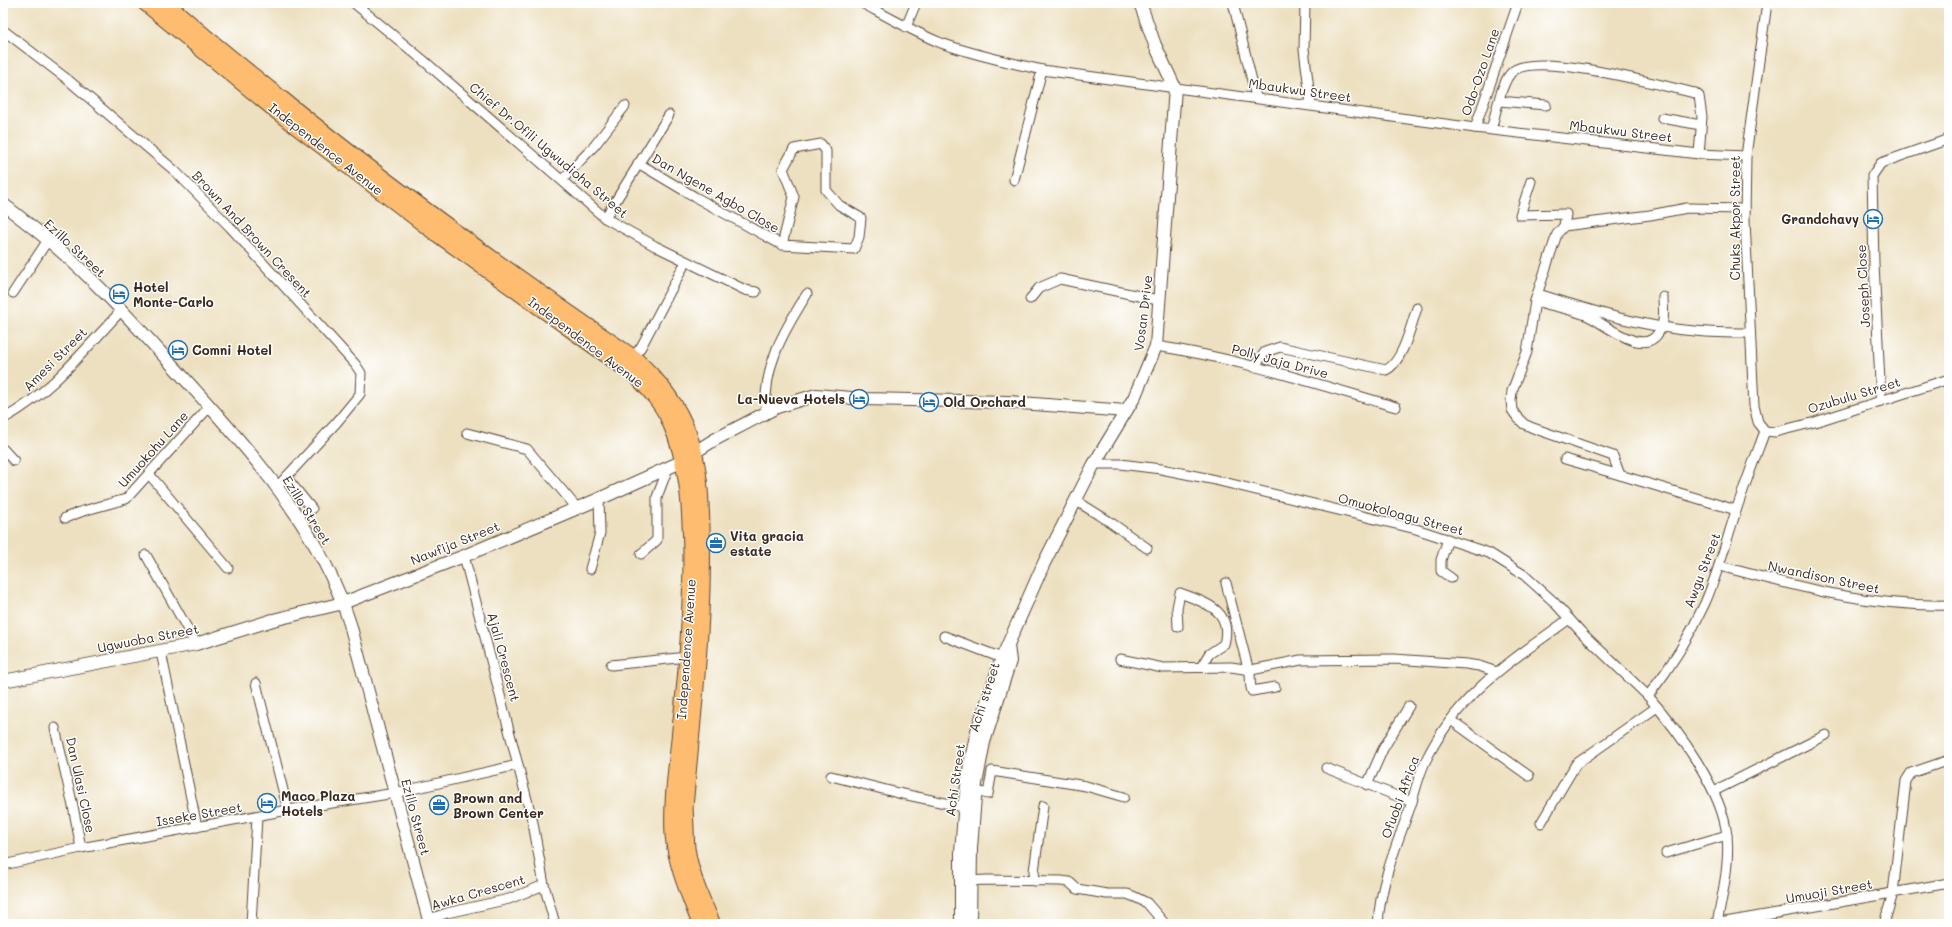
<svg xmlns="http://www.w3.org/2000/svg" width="1952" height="927" font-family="Mali,sans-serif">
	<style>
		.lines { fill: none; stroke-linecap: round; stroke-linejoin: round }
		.minor-casing { stroke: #564536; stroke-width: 11 }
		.tertiary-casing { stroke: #564536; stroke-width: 14 }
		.primary-casing { stroke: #564536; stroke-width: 17 }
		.minor { stroke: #fff; stroke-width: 9 }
		.tertiary { stroke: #fff; stroke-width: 12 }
		.primary { stroke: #fdbc70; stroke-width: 15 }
		.labels { text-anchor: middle; stroke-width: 3; stroke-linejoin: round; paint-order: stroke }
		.street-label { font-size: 13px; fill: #3b2a1e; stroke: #fff }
		.poi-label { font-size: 13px; font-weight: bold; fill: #3b2a1e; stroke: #fff; text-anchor: start }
	</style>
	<rect width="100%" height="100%" fill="#fff"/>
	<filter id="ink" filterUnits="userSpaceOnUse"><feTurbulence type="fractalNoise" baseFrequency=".025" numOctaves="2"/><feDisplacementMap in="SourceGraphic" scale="8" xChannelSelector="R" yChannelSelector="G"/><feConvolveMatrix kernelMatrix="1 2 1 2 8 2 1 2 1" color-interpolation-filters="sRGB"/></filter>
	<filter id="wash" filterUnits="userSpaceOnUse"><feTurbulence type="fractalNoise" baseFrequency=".012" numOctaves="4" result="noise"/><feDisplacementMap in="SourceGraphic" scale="16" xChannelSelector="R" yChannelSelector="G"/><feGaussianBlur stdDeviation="0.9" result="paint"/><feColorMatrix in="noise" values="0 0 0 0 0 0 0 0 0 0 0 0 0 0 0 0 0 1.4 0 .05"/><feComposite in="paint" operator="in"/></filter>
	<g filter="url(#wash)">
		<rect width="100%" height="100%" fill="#ede0c0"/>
	</g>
	<g filter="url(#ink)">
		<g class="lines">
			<defs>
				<g id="minor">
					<polyline points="354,3 423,60 605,218 655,246 745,290 756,292"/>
					<path d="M862 3C888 17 914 32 941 43 974 55 1008 62 1042 70L1475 128 1699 154 1746 156"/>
					<polyline points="1233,3 1256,97"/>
					<polyline points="1305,3 1304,49 1311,105"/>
					<polyline points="906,27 916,3"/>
					<polyline points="3,30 67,79 175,171 230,227 355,364 361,373 360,394 337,422 277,487"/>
					<polyline points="1499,101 1546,105"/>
					<polyline points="1662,118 1701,125"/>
					<polyline points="1475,128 1518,3"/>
					<path d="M1491 129C1496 114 1501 82 1512 72 1535 50 1662 86 1695 93L1699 96 1702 117 1699 154"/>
					<polyline points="638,163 695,197 782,245 854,249 859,237 861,218 839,205 826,190 826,151 821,144 794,149 783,169 794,197 782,245"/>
					<polyline points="562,180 595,145 625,106"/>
					<polyline points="1014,180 1042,70"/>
					<polyline points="1531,181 1520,215 1566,214 1564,226"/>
					<polyline points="605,218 669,115"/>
					<polyline points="13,293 48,240"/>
					<path d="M1538 294C1589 310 1642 327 1695 331 1714 333 1732 333 1750 333"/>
					<polyline points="1030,299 1039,288 1060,279 1158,300"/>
					<path d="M1535 301C1552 306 1572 309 1588 316 1609 326 1649 363 1662 325 1665 317 1663 306 1663 297"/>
					<path d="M1156 346C1237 358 1317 384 1396 407"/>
					<polyline points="633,357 641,347 683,267"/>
					<path d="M1254 367 1265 352 1280 347 1386 370C1403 362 1411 325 1417 308"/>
					<polyline points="1881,401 1874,264 1872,176 1881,163 1949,139"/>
					<path d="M766 413C763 366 783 332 807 294"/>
					<path d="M3 419C51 393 84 350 121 311"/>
					<polyline points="1765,431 1758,422 1754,406 1745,220 1746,156 1767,3"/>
					<polyline points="1765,431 1775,432 1815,422 1949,379"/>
					<polyline points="467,433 527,449 577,508"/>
					<polyline points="3,449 14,461"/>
					<polyline points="1565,459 1620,475"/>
					<polyline points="1094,464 1120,464 1161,469 1211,479 1416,529 1489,553 1524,575 1553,601 1582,633 1648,696"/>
					<polyline points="149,474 228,568"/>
					<polyline points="286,477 312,509"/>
					<polyline points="1075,500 1110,522 1147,548"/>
					<polyline points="1736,510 1620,475 1613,456 1533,428 1524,424 1517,417 1512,410 1511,401 1512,391 1527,352 1535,301 1557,234 1564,226 1650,215 1687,208 1745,209"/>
					<polyline points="65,518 83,511 126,499 210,406"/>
					<polyline points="1448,539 1441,560 1441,571 1451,578"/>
					<polyline points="641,554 657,540 657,497 668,468"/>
					<polyline points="146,555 196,644"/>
					<path d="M1720 566C1795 586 1870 607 1949 605"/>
					<polyline points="590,569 600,533 599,499"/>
					<path d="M1226 583 1247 664C1253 673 1248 681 1252 691L1275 687"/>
					<path d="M1178 627 1177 608 1180 593C1206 603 1233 610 1224 644L1209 654 1201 667"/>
					<polyline points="944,636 1002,658"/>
					<polyline points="161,652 197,827"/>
					<polyline points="1120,659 1163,668 1231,667 1251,670 1301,660 1394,659 1466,664 1479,666 1497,672"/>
					<polyline points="611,665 687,657"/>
					<polyline points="256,683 288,810"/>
					<polyline points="1451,720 1529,776"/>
					<polyline points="55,728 73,806 81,848"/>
					<polyline points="1326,768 1412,802"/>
					<polyline points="831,776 898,793 964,807"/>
					<polyline points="1367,785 1383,749 1409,706"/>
					<polyline points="975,791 988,794 992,771 1086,786 1124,797"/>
					<polyline points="1714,791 1826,735"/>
					<polyline points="1541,823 1576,764 1657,707"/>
					<polyline points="1666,853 1727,835"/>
					<polyline points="3,865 81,848 288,810 395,793 518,765"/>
					<polyline points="965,881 987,880 1061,881 1069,882 1077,889 1107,894 1127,894 1135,897 1147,903 1165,924"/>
					<polyline points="1035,881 1034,871 1043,806"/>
					<polyline points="544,885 555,924"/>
					<polyline points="429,919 447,913 509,899 544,885 533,823 464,556"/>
					<polyline points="251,924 257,817"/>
					<path d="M1378 924C1380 887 1394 851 1407 816 1414 798 1417 779 1425 762 1458 693 1510 662 1569 619"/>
					<polyline points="1714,924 1949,883"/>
					<path d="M1717 924C1722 895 1730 865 1727 836 1723 791 1677 729 1648 696 1670 668 1690 636 1705 603 1718 573 1726 542 1736 511 1745 484 1755 458 1765 431"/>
					<polyline points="1884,924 1893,893 1906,781 1911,773 1949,760"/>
				</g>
				<g id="tertiary">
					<path d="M3 204C18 216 34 228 48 240 97 281 141 331 184 378 251 451 320 529 350 624L430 924"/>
					<polyline points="695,452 714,440 777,407 816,395 863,399 1008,402 1126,411"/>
					<polyline points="3,681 196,644 273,620 343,603 464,556 599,499 683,461"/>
					<polyline points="961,924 961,853 965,800 970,764 977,731 1002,658 1044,563 1094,464 1134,398 1156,346 1175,88 1155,45 1140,3"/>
					<polyline points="970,924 971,848 976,784 984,742 1010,661 1008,646"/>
				</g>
				<g id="primary">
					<path d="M145 3 281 115 434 232 637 377C649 390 662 404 669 420 688 461 690 506 691 551 691 610 687 669 680 729 677 764 671 799 673 835 676 866 689 895 700 924"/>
					<path d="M167 3C203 36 242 67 281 98 394 190 513 275 633 357 658 379 678 404 689 435 700 464 701 497 702 527 705 621 693 714 685 808 686 821 686 835 687 848 691 875 702 900 713 924"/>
				</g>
			</defs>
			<use href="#minor" class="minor-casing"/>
			<use href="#tertiary" class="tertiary-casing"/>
			<use href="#primary" class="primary-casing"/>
			<use href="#minor" class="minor"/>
			<use href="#tertiary" class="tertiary"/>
			<use href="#primary" class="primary"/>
		</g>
	</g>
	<defs>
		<symbol id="hotel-ring" viewBox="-11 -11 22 22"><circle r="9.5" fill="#fff" stroke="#1f6fb2" stroke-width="1.5"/><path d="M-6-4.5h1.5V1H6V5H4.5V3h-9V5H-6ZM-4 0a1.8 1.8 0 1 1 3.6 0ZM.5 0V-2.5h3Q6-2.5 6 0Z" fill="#1f6fb2"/></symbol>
		<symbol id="office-ring" viewBox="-11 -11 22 22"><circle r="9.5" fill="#fff" stroke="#1f6fb2" stroke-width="1.5"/><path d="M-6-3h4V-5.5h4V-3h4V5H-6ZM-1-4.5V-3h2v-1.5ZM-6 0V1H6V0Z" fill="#1f6fb2"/></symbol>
	</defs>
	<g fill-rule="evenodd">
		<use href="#hotel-ring" x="1862" y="208" width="22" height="22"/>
		<use href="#hotel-ring" x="108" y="283" width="22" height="22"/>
		<use href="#hotel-ring" x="167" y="339" width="22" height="22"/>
		<use href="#hotel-ring" x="848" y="388" width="22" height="22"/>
		<use href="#hotel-ring" x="918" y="391" width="22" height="22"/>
		<use href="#office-ring" x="705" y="532" width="22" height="22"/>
		<use href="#hotel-ring" x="256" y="792" width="22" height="22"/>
		<use href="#office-ring" x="428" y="794" width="22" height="22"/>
	</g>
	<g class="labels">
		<g class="street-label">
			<text transform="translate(1480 72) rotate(-71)" y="5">Odo-Ozo Lane</text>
			<text transform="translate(1300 90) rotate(8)" y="5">Mbaukwu Street</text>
			<text transform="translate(1621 131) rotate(7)" y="5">Mbaukwu Street</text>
			<text transform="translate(326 149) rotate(38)" y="5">Independence Avenue</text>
			<text transform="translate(549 150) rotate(40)" y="5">Chief Dr.Ofili Ugwudioha Street</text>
			<text transform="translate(716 193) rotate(30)" y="5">Dan Ngene Agbo Close</text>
			<text transform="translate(1735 218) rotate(-90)" y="5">Chuks Akpor Street</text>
			<text transform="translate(252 234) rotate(47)" y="5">Brown And Brown Cresent</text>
			<text transform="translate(75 248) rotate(43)" y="5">Ezillo Street</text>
			<text transform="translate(1863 286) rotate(-93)" y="5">Joseph Close</text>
			<text transform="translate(1143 313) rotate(-83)" y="5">Vosan Drive</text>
			<text transform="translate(586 342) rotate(37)" y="5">Independence Avenue</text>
			<text transform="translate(55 359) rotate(-45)" y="5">Amesi Street</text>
			<text transform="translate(1280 361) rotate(15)" y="5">Polly Jaja Drive</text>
			<text transform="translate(1854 395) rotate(-17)" y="5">Ozubulu Street</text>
			<text transform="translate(153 449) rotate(-48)" y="5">Umuokohu Lane</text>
			<text transform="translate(307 510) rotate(58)" y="5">Ezillo Street</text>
			<text transform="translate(1401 514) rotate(15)" y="5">Omuokoloagu Street</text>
			<text transform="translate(455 543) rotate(-22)" y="5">Nawfija Street</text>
			<text transform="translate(1702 570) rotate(-69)" y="5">Awgu Street</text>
			<text transform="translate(1824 577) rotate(12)" y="5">Nwandison Street</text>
			<text transform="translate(148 638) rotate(-11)" y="5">Ugwuoba Street</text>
			<text transform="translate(686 649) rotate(-86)" y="5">Independence Avenue</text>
			<text transform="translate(504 657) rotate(75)" y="5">Ajali Crescent</text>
			<text transform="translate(984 697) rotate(-72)" y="5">Achi street</text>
			<text transform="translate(955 780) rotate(-82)" y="5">Achi Street</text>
			<text transform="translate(81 785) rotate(78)" y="5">Dan Ulasi Close</text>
			<text transform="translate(1400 797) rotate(-70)" y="5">Ofuobi Africa</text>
			<text transform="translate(199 814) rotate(-10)" y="5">Isseke Street</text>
			<text transform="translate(416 817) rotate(75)" y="5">Ezillo Street</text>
			<text transform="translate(1829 891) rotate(-10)" y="5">Umuoji Street</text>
			<text transform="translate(478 892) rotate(-16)" y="5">Awka Crescent</text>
		</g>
		<g class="poi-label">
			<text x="1859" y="224" text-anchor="end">Grandchavy</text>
			<text x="133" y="292">Hotel<tspan x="133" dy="15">Monte-Carlo</tspan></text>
			<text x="192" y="355">Comni Hotel</text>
			<text x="845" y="404" text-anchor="end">La-Nueva Hotels</text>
			<text x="943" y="407">Old Orchard</text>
			<text x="730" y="541">Vita gracia<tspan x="730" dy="15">estate</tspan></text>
			<text x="281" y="801">Maco Plaza<tspan x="281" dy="15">Hotels</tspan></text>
			<text x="453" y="803">Brown and<tspan x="453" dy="15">Brown Center</tspan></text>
		</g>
	</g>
	<rect width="1952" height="927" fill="none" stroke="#fff" stroke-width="16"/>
</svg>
